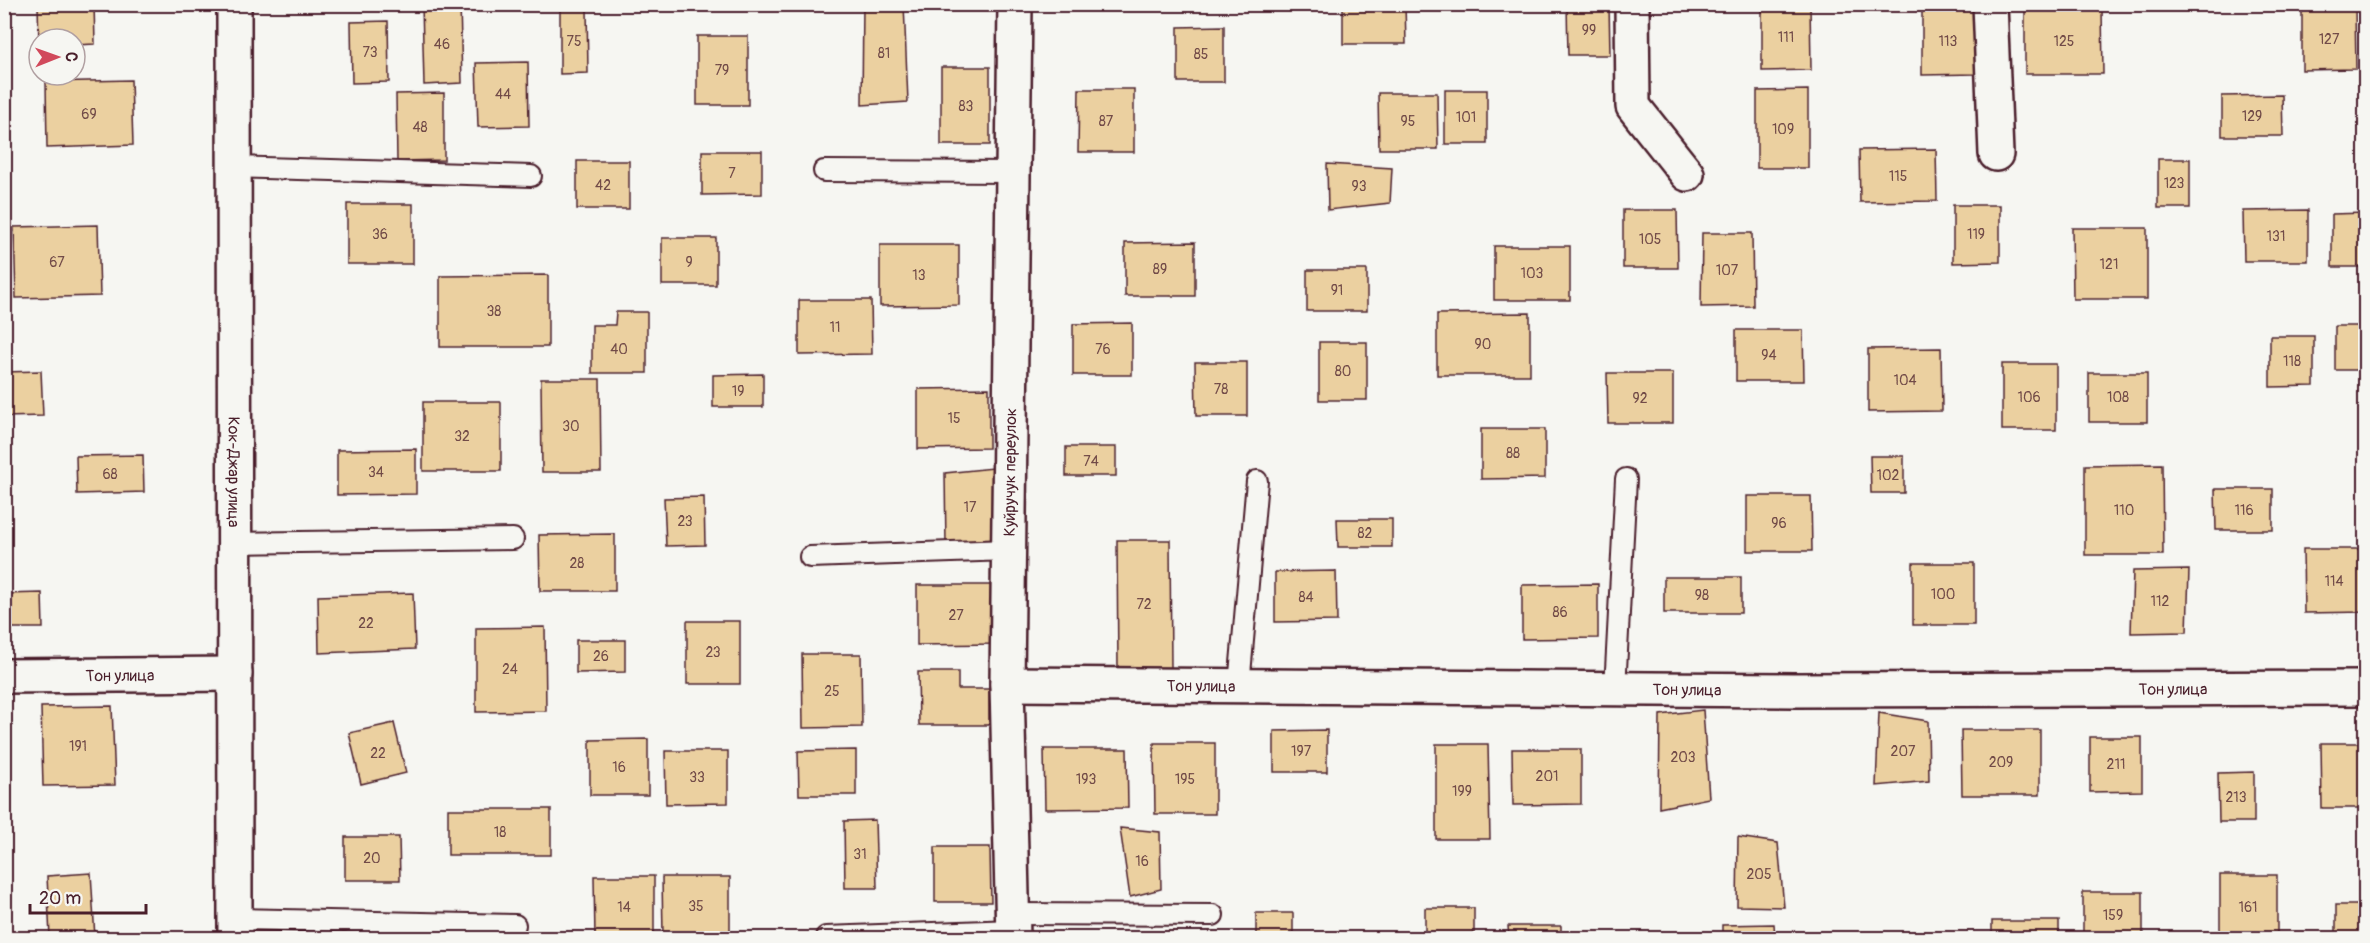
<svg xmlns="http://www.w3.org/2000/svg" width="2370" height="943" font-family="Pangolin,sans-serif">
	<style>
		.building { fill: #ebd0a0; stroke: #4a1f2b; stroke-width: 1.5 }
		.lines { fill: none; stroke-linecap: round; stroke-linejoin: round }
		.service-casing { stroke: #4a1f2b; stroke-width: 24 }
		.minor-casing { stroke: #4a1f2b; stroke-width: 38 }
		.service { stroke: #f6f6f2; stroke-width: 20 }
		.minor { stroke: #f6f6f2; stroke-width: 33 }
		.labels { text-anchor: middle; stroke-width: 4.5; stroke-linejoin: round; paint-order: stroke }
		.number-label { font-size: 14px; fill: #724b48 }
		.street-label { font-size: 16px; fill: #4a1f2b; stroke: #f6f6f2 }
	</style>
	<rect width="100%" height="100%" fill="#f6f6f2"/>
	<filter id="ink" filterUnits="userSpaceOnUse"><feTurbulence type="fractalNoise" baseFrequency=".0167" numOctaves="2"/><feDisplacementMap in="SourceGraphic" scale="12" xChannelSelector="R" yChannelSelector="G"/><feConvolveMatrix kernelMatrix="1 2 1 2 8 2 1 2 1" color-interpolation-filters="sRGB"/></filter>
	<g filter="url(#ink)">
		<g class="building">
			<polygon points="38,4 94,4 95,44 75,45 75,39 39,39 39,46"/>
			<polygon points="422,4 460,4 462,83 424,85"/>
			<polygon points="863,4 904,4 908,102 862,105"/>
			<polygon points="1343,4 1405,4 1406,44 1343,44"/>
			<polygon points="1567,4 1609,4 1610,55 1568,55"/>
			<polygon points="1762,4 1810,4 1811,70 1762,71"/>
			<polygon points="560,8 587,8 588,73 560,74"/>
			<polygon points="1922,8 1974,8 1975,74 1922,75"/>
			<polygon points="2102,8 2103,74 2025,74 2025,9"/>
			<polygon points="2355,8 2356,69 2302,70 2302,9"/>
			<polygon points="388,21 389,82 352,83 351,22"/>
			<polygon points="1224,26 1224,82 1178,82 1178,27"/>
			<rect x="697" y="36" width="51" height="69"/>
			<polygon points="528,62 529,126 478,127 476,63"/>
			<rect x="941" y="67" width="49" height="78"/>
			<polygon points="131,80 133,145 47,148 46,82"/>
			<polygon points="1079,89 1134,89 1134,152 1078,152"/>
			<rect x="1445" y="90" width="42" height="54"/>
			<polygon points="1808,90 1808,168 1757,168 1757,91"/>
			<polygon points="444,93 444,160 397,161 396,94"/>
			<polygon points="1378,93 1437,93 1438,149 1379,149"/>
			<polygon points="2282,95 2283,136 2222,136 2222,96"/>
			<polygon points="1936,149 1937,201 1860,202 1859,150"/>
			<polygon points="702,151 762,151 762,194 702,195"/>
			<rect x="2158" y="159" width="32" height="49"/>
			<rect x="577" y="161" width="52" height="48"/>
			<polygon points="1327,164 1392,168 1390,203 1328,210"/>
			<rect x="347" y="204" width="66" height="60"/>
			<polygon points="1953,205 2000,205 2000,262 1953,263"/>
			<polygon points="1623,210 1677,210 1678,268 1623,268"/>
			<polygon points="2308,210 2308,261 2244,261 2243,211"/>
			<polygon points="2366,213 2366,267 2332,267 2332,214"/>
			<polygon points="98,225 100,296 16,298 14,227"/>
			<polygon points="2072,228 2147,228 2147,299 2073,299"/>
			<polygon points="1702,233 1752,233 1753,306 1701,307"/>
			<rect x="662" y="238" width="54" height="47"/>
			<polygon points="1195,242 1195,296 1125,296 1125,243"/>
			<polygon points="880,245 959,245 959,305 880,306"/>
			<rect x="1494" y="246" width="76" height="54"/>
			<rect x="1307" y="270" width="60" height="41"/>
			<polygon points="548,275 548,347 440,347 440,276"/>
			<polygon points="799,300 871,300 872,354 799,355"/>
			<polygon points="616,312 647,312 647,373 592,373 592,325 615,325"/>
			<polygon points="1530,313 1530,375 1437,375 1437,314"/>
			<polygon points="1132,323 1132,375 1073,375 1073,324"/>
			<rect x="2335" y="326" width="31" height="44"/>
			<polygon points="1736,330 1803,330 1804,381 1736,381"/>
			<polygon points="2270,336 2314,336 2314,386 2270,387"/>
			<rect x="1319" y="342" width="48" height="58"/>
			<polygon points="1941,348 1942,411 1868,412 1868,349"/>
			<polygon points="1195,362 1247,362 1247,416 1196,416"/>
			<rect x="2002" y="364" width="54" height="66"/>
			<polygon points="41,371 43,416 4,417 4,372"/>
			<polygon points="1607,373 1673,373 1673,423 1608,423"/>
			<rect x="2089" y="373" width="58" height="49"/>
			<polygon points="763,374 763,407 713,407 713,375"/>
			<polygon points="541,379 600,379 601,472 542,472"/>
			<polygon points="989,388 989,448 918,449 918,389"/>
			<rect x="423" y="402" width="78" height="69"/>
			<polygon points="1481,429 1545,429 1545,478 1481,479"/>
			<rect x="1066" y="447" width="50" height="29"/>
			<polygon points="416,449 416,494 337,495 337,450"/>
			<polygon points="143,455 144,492 77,494 76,456"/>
			<polygon points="1870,456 1904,456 1904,493 1871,493"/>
			<polygon points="2162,464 2163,555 2085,555 2085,465"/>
			<polygon points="993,468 995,541 946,546 945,473"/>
			<polygon points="2215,489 2273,489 2273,530 2216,530"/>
			<polygon points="1747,496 1811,496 1812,551 1747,551"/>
			<polygon points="704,497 705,545 666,546 664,498"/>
			<polygon points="1337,519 1392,519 1392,547 1338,547"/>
			<polygon points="615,534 615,591 540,591 539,535"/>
			<polygon points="1117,540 1170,540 1171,668 1118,669"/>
			<polygon points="2303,549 2366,549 2366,612 2304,613"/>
			<rect x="1913" y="563" width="61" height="62"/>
			<polygon points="2189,570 2187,632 2131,633 2133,571"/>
			<polygon points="1336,571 1337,621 1275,622 1275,572"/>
			<rect x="1664" y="577" width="77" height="36"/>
			<polygon points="1598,584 1598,638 1522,639 1522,585"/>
			<polygon points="917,585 995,585 996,644 917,645"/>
			<polygon points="42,593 43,628 4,628 4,594"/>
			<polygon points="413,593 415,649 319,653 318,596"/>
			<rect x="687" y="621" width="53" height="63"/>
			<polygon points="545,627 546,711 476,712 476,628"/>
			<polygon points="576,640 625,640 625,672 576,673"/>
			<polygon points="802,654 861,654 862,727 803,728"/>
			<polygon points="918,672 958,672 958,689 989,689 989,725 919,725"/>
			<polygon points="112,706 115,785 43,786 41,707"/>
			<polygon points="1703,710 1709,798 1659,808 1660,715"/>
			<polygon points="1879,713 1928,721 1929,781 1876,786"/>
			<polygon points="394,723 406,773 361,784 349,733"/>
			<polygon points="1327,730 1327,772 1274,772 1274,731"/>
			<polygon points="1961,730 2040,730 2040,795 1962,795"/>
			<polygon points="2090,737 2142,737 2142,791 2090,792"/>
			<polygon points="648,739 648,795 590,795 590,740"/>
			<polygon points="1154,743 1215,743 1215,814 1155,814"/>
			<polygon points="2321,743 2366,743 2366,808 2322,808"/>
			<polygon points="1436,744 1488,744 1490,839 1436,839"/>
			<polygon points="1044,749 1127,749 1128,808 1045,809"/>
			<polygon points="1512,749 1581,749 1581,804 1513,805"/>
			<polygon points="856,750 856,795 799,795 798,751"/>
			<polygon points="665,751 728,751 728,803 666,804"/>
			<polygon points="2254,772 2254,822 2219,822 2218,773"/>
			<rect x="448" y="809" width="103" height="46"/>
			<polygon points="875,820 877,888 845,888 844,821"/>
			<polygon points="1120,828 1160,832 1161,889 1130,897"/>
			<polygon points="345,837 399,837 400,880 345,880"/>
			<polygon points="1738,837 1778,843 1784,907 1737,906"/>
			<polygon points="935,847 990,847 991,902 935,902"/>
			<polygon points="91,873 95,938 50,937 47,876"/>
			<rect x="2220" y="875" width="57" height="63"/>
			<polygon points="594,876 654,876 654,938 595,938"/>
			<polygon points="662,877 730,877 730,935 663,935"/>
			<rect x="2083" y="892" width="60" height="46"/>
			<rect x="2336" y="905" width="30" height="33"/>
			<rect x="1425" y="908" width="49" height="30"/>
			<rect x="1256" y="913" width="37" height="25"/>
			<rect x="1992" y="921" width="67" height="17"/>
			<polygon points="1774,924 1775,938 1722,938 1722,925"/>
			<polygon points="1508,926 1561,926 1561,938 1509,938"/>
		</g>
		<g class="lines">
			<defs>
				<g id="service">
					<polyline points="234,167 531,176"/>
					<polyline points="824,171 1013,172"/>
					<polyline points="235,543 513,539"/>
					<polyline points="810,557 1008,550"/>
					<polyline points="1239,686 1257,481"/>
					<polyline points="1615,689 1626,479"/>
					<polyline points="1012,914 1213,915"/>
					<polyline points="235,919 515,925"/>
					<polyline points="826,937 1013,930"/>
				</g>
				<g id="minor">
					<path id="s1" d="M234 4 235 938"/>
					<polyline points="1632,4 1633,106 1687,174"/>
					<polyline points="1990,4 1996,154"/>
					<path id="s2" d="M4 676 235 674"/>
					<path id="s3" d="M1007 684 1793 690 2366 688"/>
					<path id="s4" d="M1013 938 1007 684 1015 4"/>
				</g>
			</defs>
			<use href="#service" class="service-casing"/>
			<use href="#minor" class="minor-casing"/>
			<use href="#service" class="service"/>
			<use href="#minor" class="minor"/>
		</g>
	</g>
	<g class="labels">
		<g class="number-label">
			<text x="1589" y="35">99</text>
			<text x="1786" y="42">111</text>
			<text x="2329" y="44">127</text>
			<text x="574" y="46">75</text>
			<text x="1948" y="46">113</text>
			<text x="2064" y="46">125</text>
			<text x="442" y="49">46</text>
			<text x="370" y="57">73</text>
			<text x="884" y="58">81</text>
			<text x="1201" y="59">85</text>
			<text x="722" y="75">79</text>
			<text x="503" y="99">44</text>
			<text x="966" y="111">83</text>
			<text x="89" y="119">69</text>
			<text x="2252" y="121">129</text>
			<text x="1466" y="122">101</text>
			<text x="1106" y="126">87</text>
			<text x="1408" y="126">95</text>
			<text x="420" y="132">48</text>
			<text x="1783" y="134">109</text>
			<text x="732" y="178">7</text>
			<text x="1898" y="181">115</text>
			<text x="2174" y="188">123</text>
			<text x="603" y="190">42</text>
			<text x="1359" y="191">93</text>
			<text x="380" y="239">36</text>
			<text x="1976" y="239">119</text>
			<text x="2276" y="241">131</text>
			<text x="1650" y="244">105</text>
			<text x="57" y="267">67</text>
			<text x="689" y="267">9</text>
			<text x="2109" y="269">121</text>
			<text x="1160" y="274">89</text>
			<text x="1727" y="275">107</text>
			<text x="1532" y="278">103</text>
			<text x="919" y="280">13</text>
			<text x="1337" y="295">91</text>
			<text x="494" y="316">38</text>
			<text x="835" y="332">11</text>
			<text x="1483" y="349">90</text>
			<text x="619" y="354">40</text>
			<text x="1103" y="354">76</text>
			<text x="1769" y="360">94</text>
			<text x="2292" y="366">118</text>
			<text x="1343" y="376">80</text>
			<text x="1905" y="385">104</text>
			<text x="1221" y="394">78</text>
			<text x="738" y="396">19</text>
			<text x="2029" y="402">106</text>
			<text x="2118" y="402">108</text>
			<text x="1640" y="403">92</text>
			<text x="954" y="423">15</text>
			<text x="571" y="431">30</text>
			<text x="462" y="441">32</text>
			<text x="1513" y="458">88</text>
			<text x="1091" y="466">74</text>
			<text x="376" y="477">34</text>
			<text x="110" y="479">68</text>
			<text x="1888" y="480">102</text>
			<text x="970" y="512">17</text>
			<text x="2124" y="515">110</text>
			<text x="2244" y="515">116</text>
			<text x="685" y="526">23</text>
			<text x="1779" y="528">96</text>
			<text x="1365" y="538">82</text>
			<text x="577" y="568">28</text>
			<text x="2334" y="586">114</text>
			<text x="1943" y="599">100</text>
			<text x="1702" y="600">98</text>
			<text x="1306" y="602">84</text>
			<text x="2160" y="606">112</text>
			<text x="1144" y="609">72</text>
			<text x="1560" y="617">86</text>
			<text x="956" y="620">27</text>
			<text x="366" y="628">22</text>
			<text x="713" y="657">23</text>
			<text x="601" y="661">26</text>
			<text x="510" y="674">24</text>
			<text x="832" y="696">25</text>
			<text x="78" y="751">191</text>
			<text x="1301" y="756">197</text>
			<text x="1903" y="756">207</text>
			<text x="378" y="758">22</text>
			<text x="1683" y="762">203</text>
			<text x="2001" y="767">209</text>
			<text x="2116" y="769">211</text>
			<text x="619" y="772">16</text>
			<text x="1547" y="781">201</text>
			<text x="697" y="782">33</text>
			<text x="1086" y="784">193</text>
			<text x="1185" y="784">195</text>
			<text x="1462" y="796">199</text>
			<text x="2236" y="802">213</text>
			<text x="500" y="837">18</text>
			<text x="860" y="859">31</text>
			<text x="372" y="863">20</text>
			<text x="1142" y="866">16</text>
			<text x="1759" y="879">205</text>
			<text x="696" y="911">35</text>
			<text x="624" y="912">14</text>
			<text x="2248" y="912">161</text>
			<text x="2113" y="920">159</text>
		</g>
		<g class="street-label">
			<text dy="6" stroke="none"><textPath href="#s1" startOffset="468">Кок-Джар улица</textPath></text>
			<text dy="6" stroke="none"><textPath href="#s4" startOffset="466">Куйручук переулок</textPath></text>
			<text dy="6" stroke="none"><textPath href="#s2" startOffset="116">Тон улица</textPath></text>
			<text dy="6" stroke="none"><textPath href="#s3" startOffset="194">Тон улица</textPath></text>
			<text dy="6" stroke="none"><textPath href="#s3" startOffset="680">Тон улица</textPath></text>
			<text dy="6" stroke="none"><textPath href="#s3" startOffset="1166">Тон улица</textPath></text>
		</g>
	</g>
	<rect width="2370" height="943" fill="none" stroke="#f6f6f2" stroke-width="24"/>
	<rect x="12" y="12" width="2346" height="919" fill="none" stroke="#4a1f2b" stroke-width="2" filter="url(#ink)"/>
	<g transform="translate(57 57) rotate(89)"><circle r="28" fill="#f6f6f2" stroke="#b1a0a2" stroke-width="1.5"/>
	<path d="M0-4.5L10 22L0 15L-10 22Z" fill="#d1495b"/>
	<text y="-9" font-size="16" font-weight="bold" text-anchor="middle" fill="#4a1f2b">С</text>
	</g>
	<path d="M30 904v9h116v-9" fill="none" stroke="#4a1f2b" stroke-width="3"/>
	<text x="39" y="904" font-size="18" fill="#4a1f2b" stroke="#f6f6f2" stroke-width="4.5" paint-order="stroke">20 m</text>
</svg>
